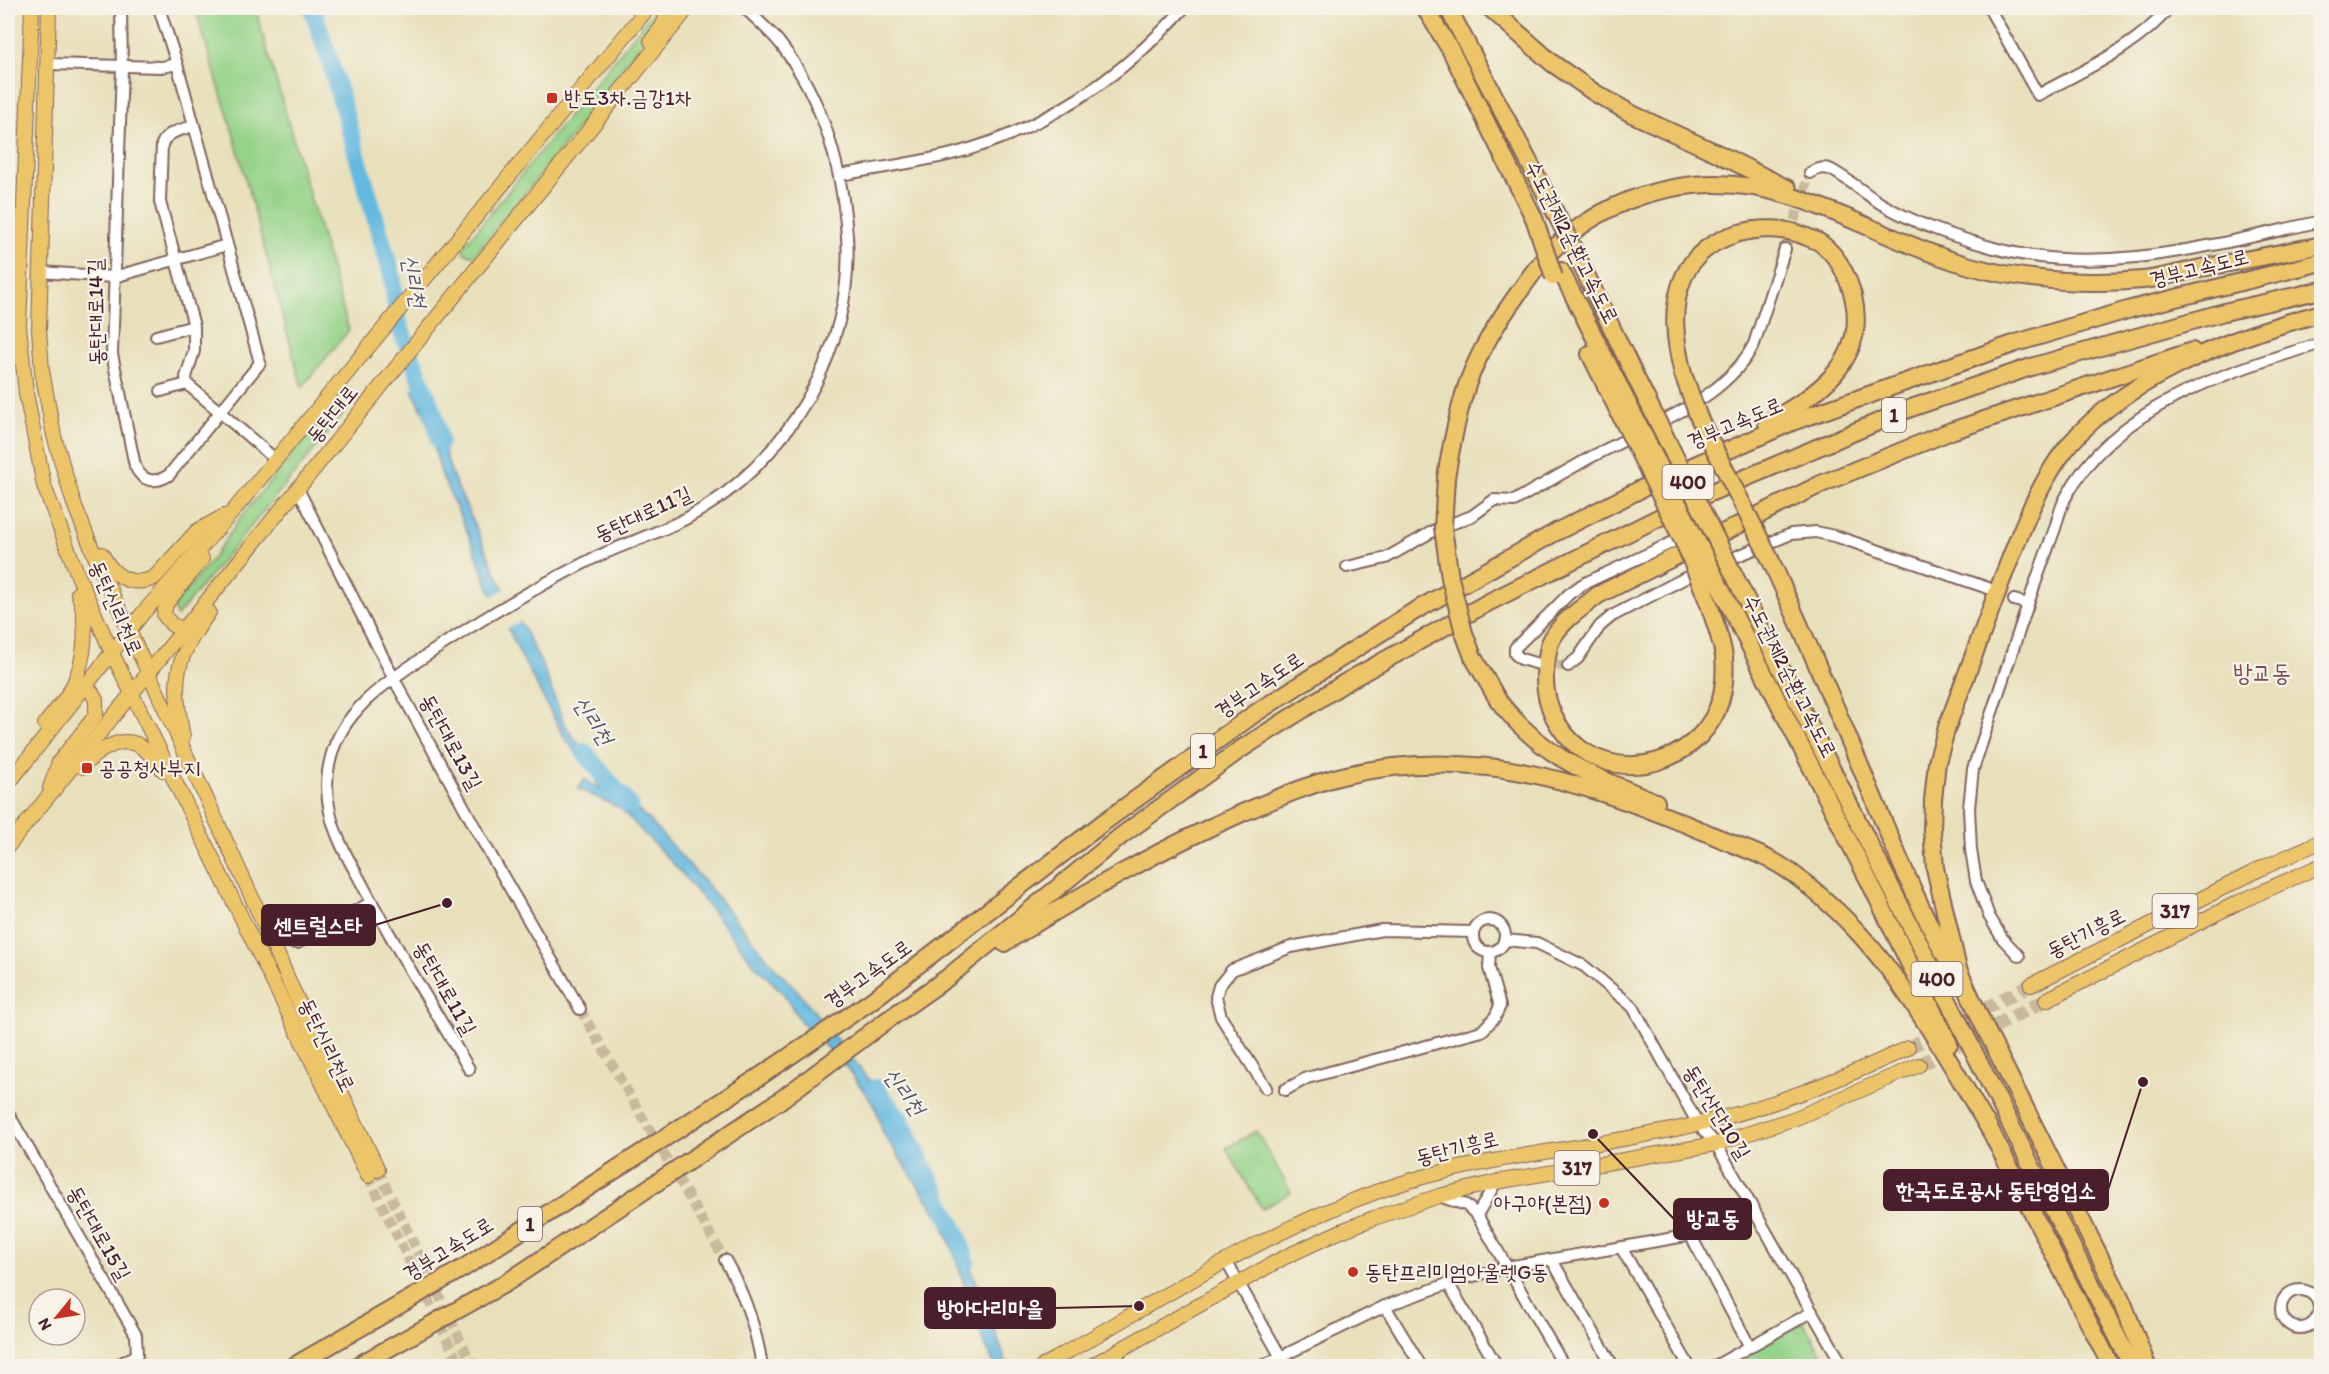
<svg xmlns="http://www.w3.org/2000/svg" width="2329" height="1374" font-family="Itim,'Poor Story',sans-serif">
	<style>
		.green { fill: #95d389; stroke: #70795a; stroke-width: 1.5 }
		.water { fill: #64b9e0; stroke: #576c86; stroke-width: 1.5 }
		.pier { fill: #e8e0ba }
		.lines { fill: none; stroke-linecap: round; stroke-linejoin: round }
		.river { stroke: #64b9e0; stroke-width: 18 }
		.minor-tunnel { stroke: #c8b99d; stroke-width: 10; stroke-dasharray: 10 5; stroke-linecap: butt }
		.major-tunnel { stroke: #c8b99d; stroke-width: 14; stroke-dasharray: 14 7; stroke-linecap: butt }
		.minor-casing { stroke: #81635d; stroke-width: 14 }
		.major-casing { stroke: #81635d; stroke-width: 16 }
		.highway-casing { stroke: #81635d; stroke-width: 20 }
		.minor { stroke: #fff; stroke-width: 10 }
		.major { stroke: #edc569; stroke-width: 14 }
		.highway { stroke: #edc569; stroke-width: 16 }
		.highway-bridge-casing { stroke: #81635d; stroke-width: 20; stroke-linecap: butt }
		.highway-bridge { stroke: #edc569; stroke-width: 16 }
		.poi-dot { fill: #c8321e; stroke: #f7f3e8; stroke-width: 2 }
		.labels { text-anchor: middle; stroke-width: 4.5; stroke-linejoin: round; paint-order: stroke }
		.shield { fill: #f7f3e8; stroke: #7e5f64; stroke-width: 1.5 }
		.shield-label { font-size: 20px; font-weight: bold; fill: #4a1f2b }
		.poi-label { font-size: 21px; fill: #4a1f2b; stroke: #f7f3e8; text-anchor: start }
		.street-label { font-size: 21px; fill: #4a1f2b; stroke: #f7f3e8 }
		.water-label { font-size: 22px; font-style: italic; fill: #53556a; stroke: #f7f3e8 }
		.quarter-label { font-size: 24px; fill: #794c59; stroke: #f7f3e8 }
		.leader { fill: none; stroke: #4a1f2b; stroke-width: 2 }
		.callout-dot { fill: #4a1f2b; stroke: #f7f3e8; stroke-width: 2 }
		.callout { fill: #4a1f2b; stroke: #4a1f2b; stroke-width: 2 }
		.callout-label { font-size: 22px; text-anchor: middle; font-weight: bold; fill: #fff }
	</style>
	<rect width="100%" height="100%" fill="#f7f3e8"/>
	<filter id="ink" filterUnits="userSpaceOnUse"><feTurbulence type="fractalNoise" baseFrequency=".0167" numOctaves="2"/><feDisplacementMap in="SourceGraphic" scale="12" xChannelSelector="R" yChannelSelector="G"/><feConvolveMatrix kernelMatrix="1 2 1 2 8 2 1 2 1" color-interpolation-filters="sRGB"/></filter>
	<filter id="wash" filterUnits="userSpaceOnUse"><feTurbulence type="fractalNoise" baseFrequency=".008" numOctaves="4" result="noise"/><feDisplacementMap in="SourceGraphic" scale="24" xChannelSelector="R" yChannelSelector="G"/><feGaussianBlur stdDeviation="1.35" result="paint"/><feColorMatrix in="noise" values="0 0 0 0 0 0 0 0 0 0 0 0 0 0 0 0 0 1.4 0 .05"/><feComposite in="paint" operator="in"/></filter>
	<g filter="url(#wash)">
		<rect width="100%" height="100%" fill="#e8e0ba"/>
		<g class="green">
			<polygon points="195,8 255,8 349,330 302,387 234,136"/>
			<polygon points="656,8 659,13 658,23 624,65 612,86 474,256 464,253 463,247"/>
			<polygon points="336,401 345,405 347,410 177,616 174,609 176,603 213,558 240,518"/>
			<polygon points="1256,1131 1291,1192 1262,1209 1226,1148"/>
			<polygon points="1803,1322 1829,1366 1725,1366"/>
		</g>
		<polygon class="water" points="398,340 434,414 452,475 497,575 544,669 564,724 594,764 618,792 649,820 715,894 777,970 798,991 889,1105 908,1134 959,1237 1008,1366 995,1366 977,1327 954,1253 941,1220 883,1133 875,1106 847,1068 801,1022 784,994 755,965 680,871 620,808 578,789 585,779 600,790 594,775 564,737 519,652 488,585 469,536 442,476 425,416 391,347"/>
		<g class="pier">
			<polygon points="399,337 420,379 410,392 388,347"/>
			<polygon points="507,588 523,620 506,629 490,597"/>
		</g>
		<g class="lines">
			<g class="river">
				<polyline points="312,8 329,58 392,276 398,322 434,414 440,442"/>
				<polyline points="584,752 630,806"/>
				<polyline points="875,1088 900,1119 958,1236 966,1261"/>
			</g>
		</g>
	</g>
	<g filter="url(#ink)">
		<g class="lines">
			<g class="minor-tunnel">
				<polyline points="1785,249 1810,173"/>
				<polyline points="1542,665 1568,666"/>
				<polyline points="580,1009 725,1260"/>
				<polyline points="378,1170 473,1366"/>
				<polyline points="368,1176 460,1366"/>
			</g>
			<g class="major-tunnel">
				<polyline points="1908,1048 2031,985"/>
				<polyline points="1919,1065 2046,1000"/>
			</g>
			<defs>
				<g id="minor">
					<path d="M121 8 122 67 112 354 135 466C142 482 155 484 169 475L260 363 177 64 159 8"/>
					<path d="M1989 8 2038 95C2083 70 2136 48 2169 8"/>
					<polyline points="48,64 162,67 177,64"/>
					<path d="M194 126C181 130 168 131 162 144L160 202 194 326V351L186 377 187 384 275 459"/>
					<path d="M1810 173C1818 168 1827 166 1835 172 1851 181 1864 193 1880 203 1915 224 1955 237 1994 248 2102 278 2215 244 2322 221"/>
					<path d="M840 175C877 168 916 163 952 154 1044 130 1122 77 1184 8"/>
					<polyline points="40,272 114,277 227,245"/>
					<polyline points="156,336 194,326"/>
					<polyline points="161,391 187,384"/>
					<path d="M1654 425C1692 407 1734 383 1754 344L1785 249"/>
					<polyline points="298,489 394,679 482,840 580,1009"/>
					<polyline points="1347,567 1386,558 1435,530 1472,516 1494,500 1514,501 1591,457 1635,435"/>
					<path d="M2014 600 2028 604C2036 580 2045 556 2054 531 2058 520 2060 507 2066 497 2115 405 2229 371 2322 343"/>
					<polyline points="1542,665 1521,659 1515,654 1515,648 1569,594 1583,584 1673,542"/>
					<polyline points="1568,666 1578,658 1600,626 1612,616 1689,576 1791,534 1816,532 1838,537 1988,588"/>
					<circle cx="1489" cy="936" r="16"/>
					<polyline points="271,939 297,943 372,902"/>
					<polyline points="1504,940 1537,943 1584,966 1633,1007 1698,1124 1716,1144 1843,1366"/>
					<polyline points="2019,956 2002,938 1989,916 1976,881 1971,850 1969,808 1973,769 2028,604"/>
					<polyline points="2322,1022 2322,1037"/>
					<path d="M469 1069C433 1007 394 946 361 882 349 860 335 837 330 812 326 794 326 775 331 757 342 713 382 685 418 661 473 624 532 589 592 559 623 544 657 534 687 518 786 465 855 349 847 236 842 166 823 98 779 42 769 30 756 19 745 8"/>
					<polyline points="1266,1088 1221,1017 1216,997 1219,986 1232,970 1291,947 1382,930 1473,932"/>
					<polyline points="1285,1090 1307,1078 1482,1031 1495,1017 1500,1006 1489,968 1490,952"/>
					<polyline points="8,1113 136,1335 137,1355 116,1366"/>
					<polyline points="1439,1196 1466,1205 1477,1215 1496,1182"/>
					<polyline points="1477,1215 1564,1366"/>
					<polyline points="1691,1236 1750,1347"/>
					<polyline points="1622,1249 1689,1366"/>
					<path d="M725 1260C745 1294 756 1328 762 1366"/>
					<polyline points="1552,1260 1613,1366"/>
					<polyline points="1226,1261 1286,1366"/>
					<polyline points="1448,1283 1497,1366"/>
					<circle cx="2300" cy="1309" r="19"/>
					<polyline points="1385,1306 1421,1366"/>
					<polyline points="1112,1366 1121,1350"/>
					<polyline points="1262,1366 1385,1306 1459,1280 1507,1267 1703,1233 1751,1206"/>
					<polyline points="1715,1366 1812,1312"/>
				</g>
				<g id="major">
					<polyline points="32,8 19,326 26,393 44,486 79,578 112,653 368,1176"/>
					<polyline points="49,8 39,329 42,371 54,436 73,501 96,559 271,939 291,986 378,1170"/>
					<path d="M651 41C659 30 671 20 663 8"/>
					<path d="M102 554C112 575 130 588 154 578L197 531 224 516"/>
					<polyline points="184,629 172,625 164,615 166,604 202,559"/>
					<path d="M45 724C54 712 67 699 73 685 86 658 89 621 78 593"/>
					<path d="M183 737C172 678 174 661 209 612"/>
					<path d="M82 767C95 753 120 734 140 746 149 751 157 763 163 770"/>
					<polyline points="8,784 143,613 234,510 648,8"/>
					<polyline points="50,788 59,762 96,715 96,700 91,691 84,689"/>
					<polyline points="8,846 688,8"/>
					<polyline points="2031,985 2262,868 2322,841"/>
					<polyline points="2046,1000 2237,903 2322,865"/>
					<path d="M1043 1366C1162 1299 1278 1221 1409 1181 1504 1153 1602 1147 1698 1124 1771 1107 1840 1080 1908 1048"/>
					<polyline points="1091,1366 1283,1258 1341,1231 1374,1218 1439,1196 1496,1182 1716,1144 1796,1118 1919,1065"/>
				</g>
				<g id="highway">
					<polyline points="1425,8 1450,49 1534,218"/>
					<polyline points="1448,8 1551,204"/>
					<polyline points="1490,8 1552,63 1595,93 1632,114 1719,154 1788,189"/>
					<polyline points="1578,258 1634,374"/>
					<polyline points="1561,271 1618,384"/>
					<polyline points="1590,354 1607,388"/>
					<path d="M1683 374C1675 341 1670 308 1684 276 1705 232 1766 219 1807 237 1812 239 1819 241 1823 245 1838 257 1848 277 1853 296 1869 361 1817 395 1767 423"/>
					<path d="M1446 478C1451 447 1457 415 1467 385 1477 357 1493 329 1510 305 1526 282 1542 258 1564 239 1627 186 1712 171 1790 196 1863 219 1928 261 2005 274 2050 282 2098 284 2143 280 2163 278 2182 272 2201 268 2241 261 2281 253 2322 245"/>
					<path d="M1771 561C1802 630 1832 698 1861 768 1889 835 1916 903 1952 968"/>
					<polyline points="1742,591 2132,1366"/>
					<polyline points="1725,597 1869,881 1949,1044"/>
					<path d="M1709 604C1714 621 1722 640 1724 657 1727 690 1719 720 1693 742 1648 780 1581 771 1554 717 1546 700 1543 684 1546 665 1547 658 1548 649 1550 643 1559 622 1581 609 1598 595L1821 484 1951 431 2192 351"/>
					<path d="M1498 700C1542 758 1591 775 1656 802"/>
					<path d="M1004 943C1081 895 1159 849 1242 813 1275 799 1307 785 1342 776 1389 764 1439 762 1488 767 1564 775 1649 808 1719 838 1738 847 1760 853 1778 864 1800 877 1820 895 1838 912 1902 973 1945 1055 1990 1130"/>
					<polyline points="886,1021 947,978 1121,836 1241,749 1346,682 1489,602 1698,498 1911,408 2031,367 2224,312 2322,290"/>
					<polyline points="1986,1122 2111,1366"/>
					<polyline points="294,1366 465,1267 762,1075 871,1001 1104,822 1257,712 1413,612 1556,532 1643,488 1792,422 2016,343 2131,309 2322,262"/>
					<polyline points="357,1366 506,1283 779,1101"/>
					<path d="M2147 1366 2123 1303 1983 1024 1958 969 1935 868 1932 829 1933 800 1937 762 1947 727C1965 679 1983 631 2001 582 2018 540 2033 496 2059 458 2113 381 2234 336 2322 313"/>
				</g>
			</defs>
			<use href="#minor" class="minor-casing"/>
			<use href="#major" class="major-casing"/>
			<use href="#highway" class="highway-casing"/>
			<use href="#minor" class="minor"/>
			<use href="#major" class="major"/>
			<use href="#highway" class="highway"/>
			<defs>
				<g id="highway-bridge">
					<polyline points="1551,204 1578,258"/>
					<polyline points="1534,218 1554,277"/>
					<polyline points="1634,374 1742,591"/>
					<polyline points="1683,374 1699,418 1771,561"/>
					<polyline points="1618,384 1725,597"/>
					<polyline points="1607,388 1687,549 1709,604"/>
					<polyline points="1446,478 1443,528 1450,578 1464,633 1473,657 1498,700"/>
					<polyline points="779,1101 886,1021"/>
				</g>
			</defs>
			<use href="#highway-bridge" class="highway-bridge-casing"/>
			<use href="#highway-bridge" class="highway-bridge"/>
		</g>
	</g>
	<g class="poi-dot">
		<rect x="546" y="92" width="12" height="12" rx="3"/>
		<rect x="81" y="762" width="12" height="12" rx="3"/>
		<circle cx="1604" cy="1203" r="6"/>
		<circle cx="1353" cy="1272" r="6"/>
	</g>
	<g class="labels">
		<g class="shield">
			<rect x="1882" y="398" width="24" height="34" rx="4.5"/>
			<rect x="1662.5" y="465" width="51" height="34" rx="4.5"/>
			<rect x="1191" y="734" width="24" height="34" rx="4.5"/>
			<rect x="2152.5" y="894" width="45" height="34" rx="4.5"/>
			<rect x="1911.5" y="962" width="51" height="34" rx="4.5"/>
			<rect x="1554.5" y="1151" width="45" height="34" rx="4.5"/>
			<rect x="518" y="1207" width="24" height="34" rx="4.5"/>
		</g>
		<g class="shield-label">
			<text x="1894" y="422">1</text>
			<text x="1688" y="489">400</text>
			<text x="1203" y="758">1</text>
			<text x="2175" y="918">317</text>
			<text x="1937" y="986">400</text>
			<text x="1577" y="1175">317</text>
			<text x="530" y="1231">1</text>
		</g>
		<g class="poi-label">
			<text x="564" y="105">반도3차.금강1차</text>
			<text x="99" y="775">공공청사부지</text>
			<text x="1592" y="1210" text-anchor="end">아구야(본점)</text>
			<text x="1365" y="1279">동탄프리미엄아울렛G동</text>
		</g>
		<g class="street-label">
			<text transform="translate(1572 242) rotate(63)" y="7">수도권제2순환고속도로</text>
			<text transform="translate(2199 268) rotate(-14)" y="7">경부고속도로</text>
			<text transform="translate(96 312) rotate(-91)" y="7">동탄대로14길</text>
			<text transform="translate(332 414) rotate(-51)" y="7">동탄대로</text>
			<text transform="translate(1735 423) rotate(-23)" y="7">경부고속도로</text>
			<text transform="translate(643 514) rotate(-25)" y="7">동탄대로11길</text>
			<text transform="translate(116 608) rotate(66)" y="7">동탄신리천로</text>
			<text transform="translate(1790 676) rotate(63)" y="7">수도권제2순환고속도로</text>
			<text transform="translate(1259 685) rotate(-34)" y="7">경부고속도로</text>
			<text transform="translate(451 742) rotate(61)" y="7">동탄대로13길</text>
			<text transform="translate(2086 933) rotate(-27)" y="7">동탄기흥로</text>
			<text transform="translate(868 974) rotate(-36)" y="7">경부고속도로</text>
			<text transform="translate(445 988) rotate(60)" y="7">동탄대로11길</text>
			<text transform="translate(327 1045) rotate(64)" y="7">동탄신리천로</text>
			<text transform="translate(1717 1112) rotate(58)" y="7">동탄산단10길</text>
			<text transform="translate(1457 1148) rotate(-14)" y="7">동탄기흥로</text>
			<text transform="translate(99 1233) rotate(60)" y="7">동탄대로15길</text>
			<text transform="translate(448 1249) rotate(-32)" y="7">경부고속도로</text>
		</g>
		<g class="water-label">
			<text transform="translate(415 281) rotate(80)" y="8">신리천</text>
			<text transform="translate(594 720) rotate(57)" y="8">신리천</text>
			<text transform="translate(905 1091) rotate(54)" y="8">신리천</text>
		</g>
		<g class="quarter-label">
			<text x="2262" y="681">방교동</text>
		</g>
	</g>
	<path class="leader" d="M447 903L375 925M2143 1082L2108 1190M1593 1134L1674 1219M1139 1306L1055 1308"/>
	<g class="callout-dot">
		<circle cx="447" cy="903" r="6"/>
		<circle cx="2143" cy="1082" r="6"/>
		<circle cx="1593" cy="1134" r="6"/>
		<circle cx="1139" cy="1306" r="6"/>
	</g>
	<g class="callout">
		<rect x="262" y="905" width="113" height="40" rx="6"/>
		<rect x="1884" y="1170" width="224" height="40" rx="6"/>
		<rect x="1674" y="1199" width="77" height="40" rx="6"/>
		<rect x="925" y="1288" width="130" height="40" rx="6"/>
	</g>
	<g class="callout-label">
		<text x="318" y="933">센트럴스타</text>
		<text x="1996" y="1198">한국도로공사 동탄영업소</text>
		<text x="1713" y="1226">방교동</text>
		<text x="990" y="1316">방아다리마을</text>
	</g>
	<rect width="2329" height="1374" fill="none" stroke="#f7f3e8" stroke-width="30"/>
	<g transform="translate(57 1317) rotate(240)"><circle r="28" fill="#f7f3e8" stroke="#b29e9c" stroke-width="1.5"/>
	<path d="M0-4.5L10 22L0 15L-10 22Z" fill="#c8321e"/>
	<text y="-9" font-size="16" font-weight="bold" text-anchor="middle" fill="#4a1f2b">N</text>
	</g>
</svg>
